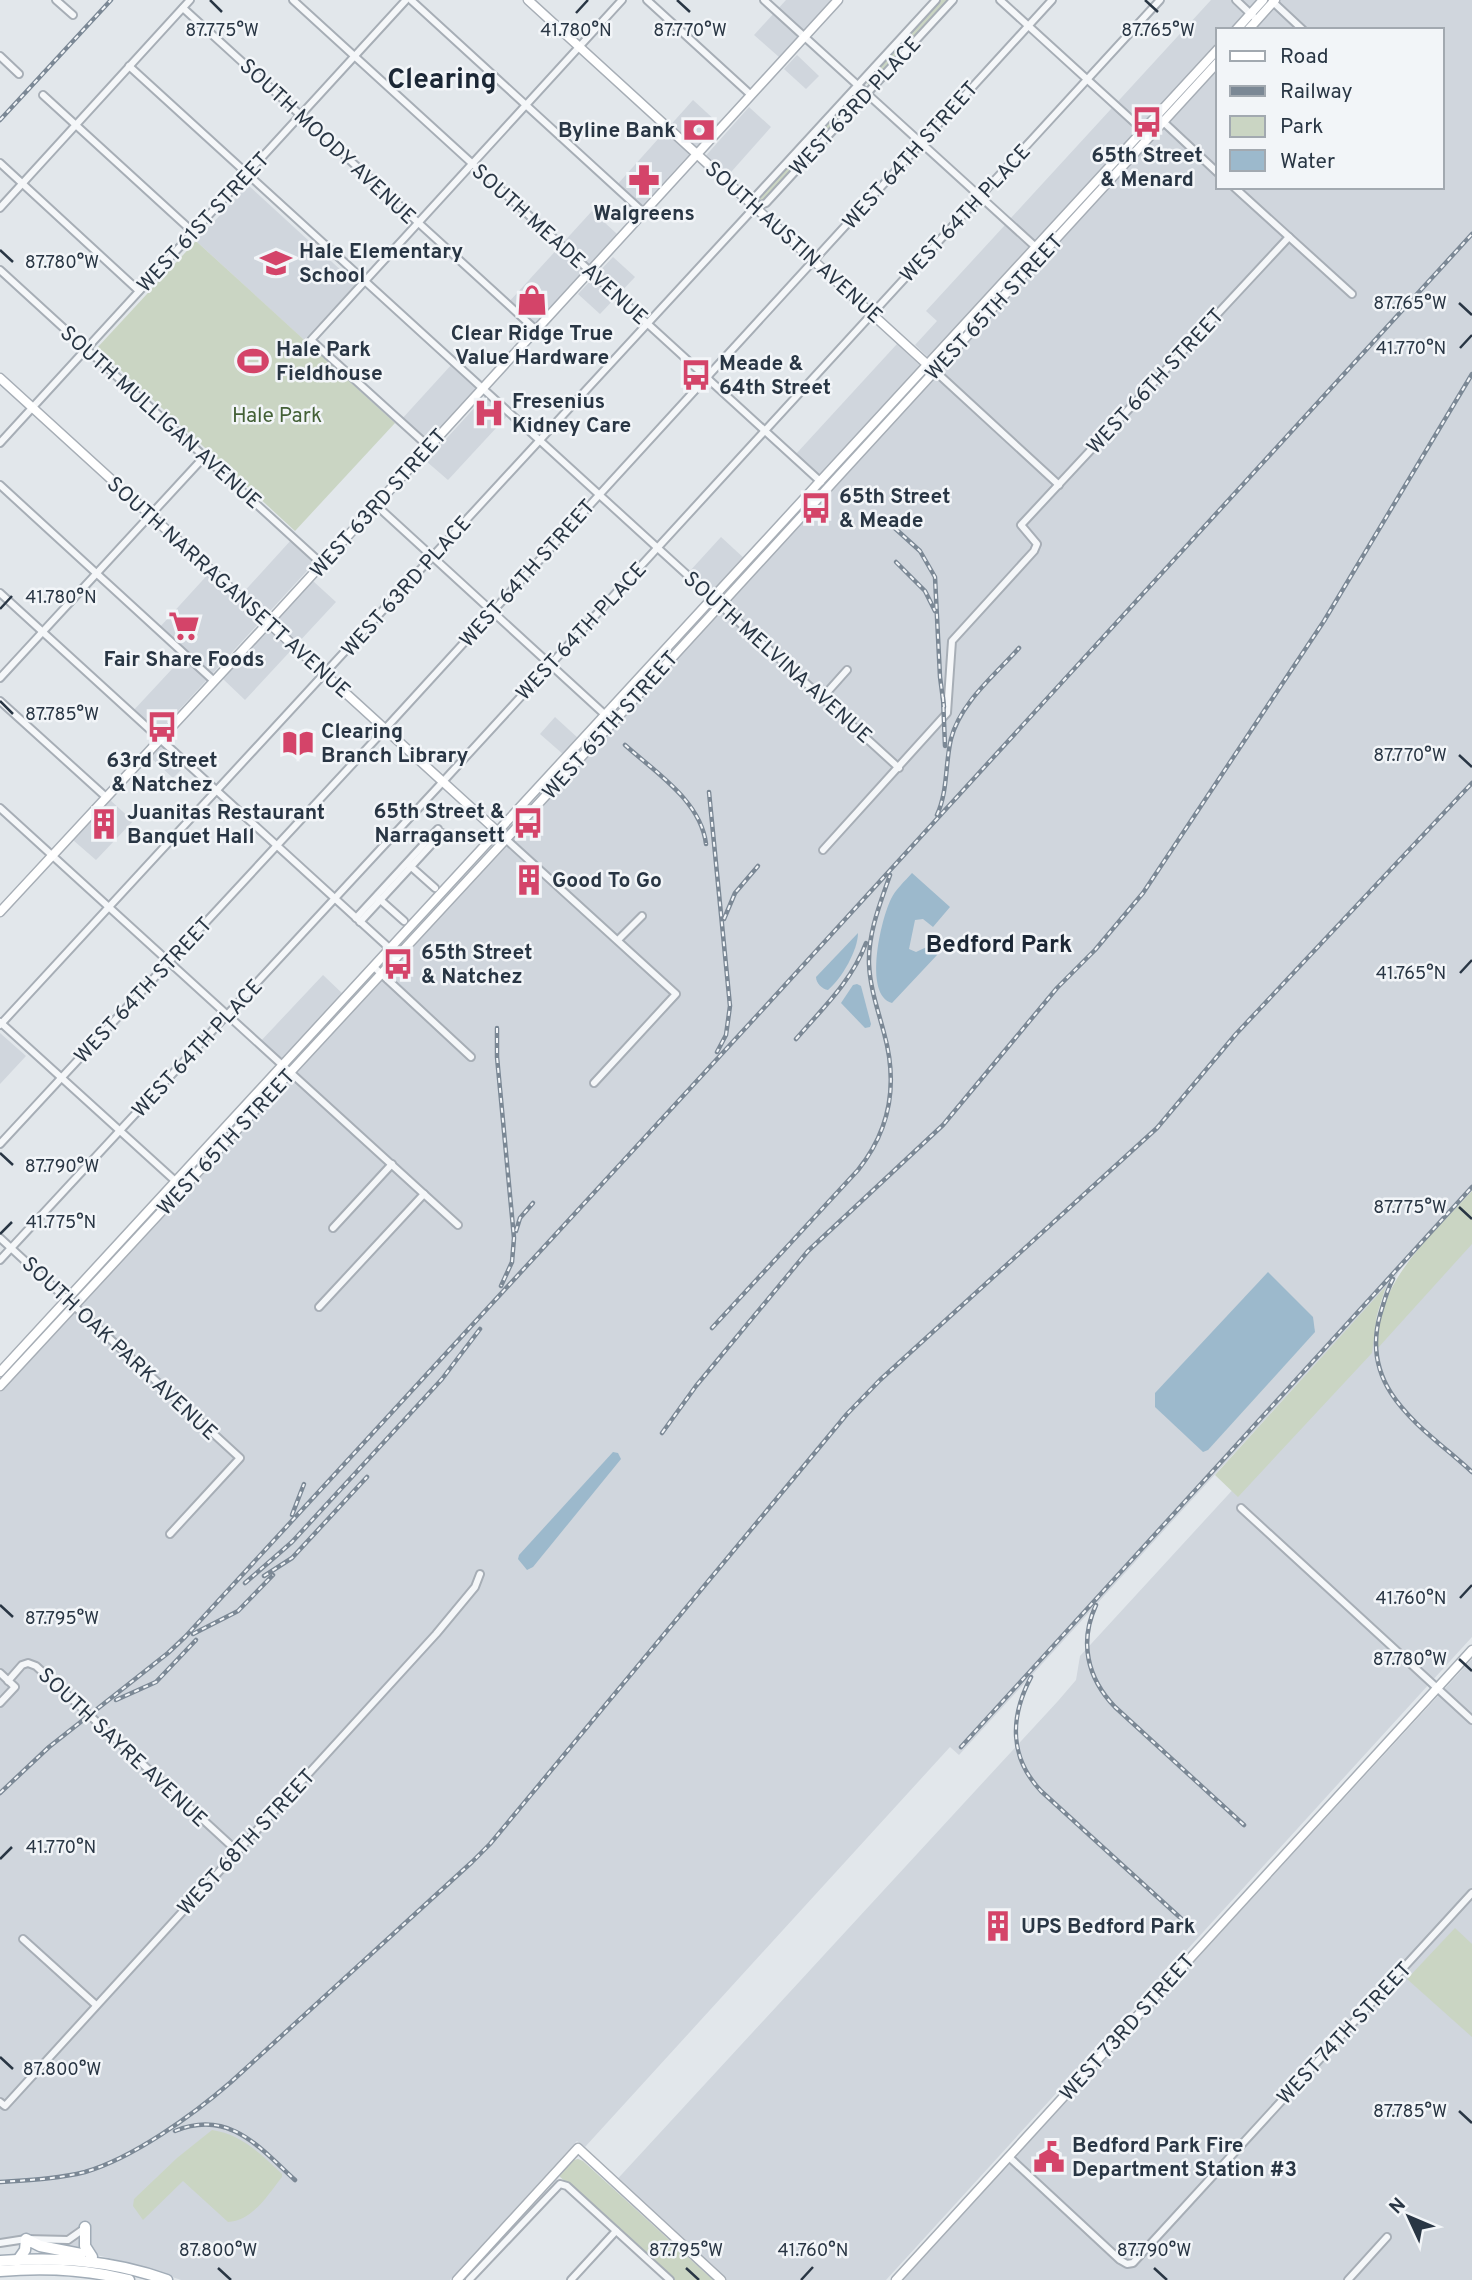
<svg xmlns="http://www.w3.org/2000/svg" width="1472" height="2280" font-family="Overpass,sans-serif">
	<style>
		.built { fill: #d0d6dd }
		.green { fill: #cad5c3 }
		.water { fill: #9cb9cc }
		.lines { fill: none; stroke-linecap: round; stroke-linejoin: round }
		.street-casing { stroke: #a7aeb6; stroke-width: 10 }
		.secondary-casing { stroke: #a7aeb6; stroke-width: 11 }
		.primary-casing { stroke: #a1acb7; stroke-width: 13 }
		.street { stroke: #f5f7f9; stroke-width: 6 }
		.secondary { stroke: #fff; stroke-width: 8 }
		.primary { stroke: #fff; stroke-width: 10 }
		.rail-casing { stroke: #7b8895; stroke-width: 4.5 }
		.rail { stroke: #f2f5f8; stroke-width: 2; stroke-dasharray: 5; stroke-linecap: butt }
		.ticks { fill: none; stroke: #293644; stroke-width: 2.5 }
		.labels { text-anchor: middle; stroke-width: 5; stroke-linejoin: round; paint-order: stroke }
		.street-label { font-size: 21px; fill: #293644; stroke: #f2f5f8 }
		.poi-label { font-size: 21px; font-weight: bold; fill: #293644; stroke: #f2f5f8; text-anchor: start }
		.park-label { font-size: 21px; fill: #436036; stroke: #f2f5f8 }
		.quarter-label { font-size: 24px; font-weight: bold; fill: #1b2735; stroke: #f2f5f8 }
		.district-label { font-size: 28px; font-weight: bold; fill: #1b2735; stroke: #f2f5f8 }
		.ticks-label { font-size: 18px; text-anchor: middle; fill: #293644; stroke: #f2f5f8; stroke-width: 5; stroke-linejoin: round; paint-order: stroke }
	</style>
	<rect width="100%" height="100%" fill="#e2e7eb"/>
	<g class="built">
		<polygon points="786,0 831,0 779,57 754,35"/>
		<polygon points="1211,0 1259,0 1232,30 1218,30 1218,44 1037,243 1010,219"/>
		<polygon points="1273,0 1472,0 1472,1191 1399,1271 1389,1289 1378,1331 1472,1230 1472,1637 886,2280 713,2280 611,2186 1058,1701 1076,1680 1080,1656 1373,1337 1385,1288 959,1755 950,1747 585,2147 577,2141 450,2280 181,2280 138,2265 80,2251 42,2244 0,2246 0,1392 445,908 1218,61 1218,187 1442,187 1442,30 1246,30"/>
		<polygon points="797,55 819,76 806,89 784,69"/>
		<polygon points="693,100 718,123 640,208 616,186"/>
		<polygon points="749,107 771,127 724,180 702,160"/>
		<polygon points="248,185 356,284 304,340 196,241"/>
		<polygon points="592,211 617,234 533,326 508,303"/>
		<polygon points="1005,225 1031,249 930,359 915,345 937,321 926,311"/>
		<polygon points="613,257 635,277 600,314 578,294"/>
		<polygon points="897,344 923,368 822,477 796,454"/>
		<polygon points="453,363 478,386 426,443 401,420"/>
		<polygon points="487,394 509,414 448,480 426,461"/>
		<polygon points="721,537 746,560 714,595 689,572"/>
		<polygon points="292,539 316,561 157,734 132,712 186,654 159,628 211,571 240,596"/>
		<polygon points="313,581 336,602 245,700 223,679"/>
		<polygon points="555,717 579,739 564,755 540,734"/>
		<polygon points="163,743 187,764 173,778 150,757"/>
		<polygon points="110,800 133,821 96,860 73,840"/>
		<polygon points="323,975 345,996 283,1063 259,1043"/>
		<polygon points="0,1033 26,1056 0,1084"/>
		<polygon points="1472,1659 1472,2280 902,2280"/>
	</g>
	<g class="green">
		<polygon points="938,0 949,0 870,86 864,81"/>
		<polygon points="854,93 859,97 763,203 758,198"/>
		<polygon points="196,241 395,423 295,531 97,348"/>
		<path d="M1472 1191V1244L1377 1349C1377 1279 1429 1239 1472 1191Z"/>
		<polygon points="1386,1286 1377,1315 1372,1353 1238,1497 1215,1475"/>
		<polygon points="1455,1928 1472,1944 1472,2037 1407,1979"/>
		<path d="M212 2130C241 2134 261 2154 282 2174V2177C268 2195 252 2221 228 2222L183 2181 143 2220 133 2206 134 2199 177 2158Z"/>
		<polygon points="578,2159 583,2161 713,2280 673,2280 558,2175 570,2161"/>
	</g>
	<g class="water">
		<path d="M912 873 950 907 933 927 923 919 915 920 909 949 916 952 931 945 938 951V954L892 1003C863 995 881 919 891 899 895 890 905 881 912 873Z"/>
		<path d="M858 933C858 950 842 978 828 990 822 989 816 983 816 977Z"/>
		<polygon points="857,984 861,986 871,1024 870,1027 865,1028 841,1003 853,985"/>
		<polygon points="1268,1272 1313,1317 1315,1332 1208,1450 1203,1452 1155,1407 1155,1393"/>
		<polygon points="613,1452 618,1453 621,1459 533,1567 527,1570 518,1559 519,1555"/>
	</g>
	<g class="lines">
		<defs>
			<g id="street">
				<polyline points="56,0 73,15"/>
				<polyline points="293,0 821,482"/>
				<polyline points="411,0 644,213"/>
				<polyline points="647,0 751,95"/>
				<polyline points="764,0 1039,250"/>
				<polyline points="1000,0 1146,133"/>
				<polyline points="1236,0 1257,20"/>
				<polyline points="1272,1 1303,30"/>
				<polyline points="183,8 536,330"/>
				<polyline points="0,56 19,74"/>
				<polyline points="129,66 899,768"/>
				<polyline points="43,95 193,232"/>
				<polyline points="1157,116 1218,173"/>
				<polyline points="0,163 139,291"/>
				<polyline points="1234,187 1352,294"/>
				<polyline points="755,207 755,197 936,0"/>
				<polyline points="0,208 190,0"/>
				<polyline points="0,270 322,564"/>
				<polyline points="935,371 1059,485"/>
				<polyline points="0,443 406,0"/>
				<polyline points="429,447 311,340 622,0"/>
				<polyline points="0,485 214,681"/>
				<polyline points="376,505 613,722"/>
				<polyline points="0,593 398,956"/>
				<polyline points="0,678 204,457"/>
				<polyline points="822,698 847,670"/>
				<polyline points="0,701 106,797"/>
				<polyline points="0,808 458,1225"/>
				<polyline points="498,832 676,994 594,1083"/>
				<polyline points="823,850 947,713 952,641 1034,551 1037,544 1021,525 1289,237"/>
				<polyline points="408,864 435,888"/>
				<polyline points="377,897 404,921"/>
				<polyline points="356,918 438,829"/>
				<polyline points="360,922 442,833"/>
				<polyline points="618,940 642,916"/>
				<polyline points="374,967 471,1057"/>
				<polyline points="0,1022 183,1188"/>
				<polyline points="0,1025 755,207 766,203 953,0"/>
				<polyline points="0,1144 385,729 1052,0"/>
				<polyline points="333,1228 392,1164"/>
				<polyline points="0,1238 240,1458 170,1534"/>
				<polyline points="0,1260 438,787 1160,0"/>
				<polyline points="319,1307 424,1194"/>
				<polyline points="1241,1508 1472,1720"/>
				<polyline points="0,1673 15,1687 0,1703"/>
				<polyline points="8,1681 22,1665 28,1663 36,1666 237,1851"/>
				<polyline points="23,1939 96,2005"/>
				<polyline points="0,2102 5,2106 436,1634 475,1587 480,1574"/>
				<polyline points="1009,2157 1120,2260 1127,2264 1133,2263 1472,1893"/>
				<polyline points="0,2243 26,2239 68,2240 85,2228"/>
				<polyline points="469,2280 560,2184 567,2186 670,2280"/>
				<polyline points="571,2280 616,2231"/>
				<polyline points="1348,2280 1387,2237"/>
			</g>
			<g id="secondary">
				<polyline points="528,0 930,367"/>
				<polyline points="1236,30 1263,0"/>
				<polyline points="1248,30 1275,0"/>
				<polyline points="0,378 498,832"/>
				<polyline points="0,912 268,623 838,0"/>
				<polyline points="0,1372 1218,49"/>
				<polyline points="0,1386 506,839 1218,62"/>
				<polyline points="457,2280 578,2148 721,2280"/>
				<polyline points="896,2280 1472,1650"/>
			</g>
			<g id="primary">
				<polyline points="85,2227 85,2246 92,2257"/>
				<polyline points="18,2260 25,2250 26,2239 40,2246 81,2254"/>
				<path d="M0 2261C59 2257 111 2260 167 2280"/>
				<path d="M0 2271C44 2267 86 2269 129 2280"/>
			</g>
		</defs>
		<use href="#street" class="street-casing"/>
		<use href="#secondary" class="secondary-casing"/>
		<use href="#primary" class="primary-casing"/>
		<use href="#street" class="street"/>
		<use href="#secondary" class="secondary"/>
		<use href="#primary" class="primary"/>
		<defs>
			<g id="rail">
				<polyline points="0,120 111,0"/>
				<polyline points="888,522 920,551 935,577 940,677 944,707"/>
				<polyline points="896,562 925,591 935,611"/>
				<polyline points="943,697 945,746"/>
				<path d="M625 745C655 772 701 801 706 844"/>
				<polyline points="709,792 730,1006 726,1035 717,1052"/>
				<path d="M937 815C948 791 945 764 951 739 960 703 995 675 1019 648"/>
				<polyline points="724,919 735,893 758,866"/>
				<polyline points="497,1028 497,1057 514,1238 512,1262 501,1286"/>
				<path d="M796 1039C822 1009 852 981 866 943"/>
				<polyline points="516,1231 520,1218 533,1203"/>
				<path d="M1393 1279C1387 1290 1384 1302 1380 1315 1359 1391 1423 1427 1472 1472"/>
				<path d="M712 1328 858 1170C891 1129 898 1083 884 1033 878 1010 870 988 869 964 868 933 880 904 890 875"/>
				<polyline points="662,1433 696,1386 808,1251 943,1125 1057,988 1095,950 1143,893 1324,621 1472,374"/>
				<polyline points="292,1515 304,1484"/>
				<polyline points="264,1576 292,1558 367,1477"/>
				<polyline points="245,1583 292,1542 442,1379 480,1329"/>
				<path d="M1096 1605C1079 1642 1087 1678 1115 1707L1244 1825"/>
				<polyline points="193,1634 238,1611 273,1575"/>
				<path d="M1031 1677C1010 1717 1009 1757 1041 1791L1185 1922"/>
				<polyline points="116,1700 156,1682 196,1640"/>
				<polyline points="961,1747 1472,1187"/>
				<polyline points="0,1793 49,1747 168,1653 185,1637 764,1008 1472,234"/>
				<path d="M175 2131C229 2109 259 2147 295 2180"/>
				<path d="M0 2182C29 2180 57 2179 85 2172 133 2158 193 2115 231 2082L472 1862 490 1844 847 1414 880 1380 1157 1128 1236 1034 1472 783"/>
			</g>
		</defs>
		<use href="#rail" class="rail-casing"/>
		<use href="#rail" class="rail"/>
	</g>
	<path class="ticks" d="M210 0 222 12M677 0 690 12M1145 0 1158 12M576 13 588 0M0 250 13 262M1459 303 1472 315M1460 348 1472 335M0 609 12 596M0 701 13 714M1459 755 1472 767M1460 973 1472 960M0 1153 13 1165M1459 1207 1472 1219M0 1234 12 1222M1460 1598 1472 1585M0 1605 13 1617M1459 1659 1472 1671M0 1859 12 1847M0 2057 13 2069M1459 2111 1472 2123M218 2268 231 2280M686 2268 699 2280M1154 2268 1167 2280M801 2280 813 2267"/>
	<defs>
		<symbol id="bus-bare" viewBox="-9 -9 18 18"><path d="M-5-6H5V4H4V6H2V4H-2V6H-4V4H-5ZM-3.5-4V0h7V-4ZM-3.5 1.2v1.5H-2V1.2ZM2 1.2v1.5H3.5V1.2Z" fill="#d44469" stroke="#f2f5f8" stroke-width="2.5" paint-order="stroke"/></symbol>
		<symbol id="bank-bare" viewBox="-9 -9 18 18"><path d="M-6-4H6V4H-6ZM0-2.3a2.3 2.3 0 1 0 0 4.6a2.3 2.3 0 1 0 0-4.6Z" fill="#d44469" stroke="#f2f5f8" stroke-width="2.5" paint-order="stroke"/></symbol>
		<symbol id="pharmacy-bare" viewBox="-9 -9 18 18"><path d="M-2-6h4v4h4v4h-4v4h-4v-4h-4v-4h4Z" fill="#d44469" stroke="#f2f5f8" stroke-width="2.5" paint-order="stroke"/></symbol>
		<symbol id="school-bare" viewBox="-9 -9 18 18"><path d="M0-5L7-2L0 1L-7-2ZM-4 1L0 2.5L4 1V4Q0 6-4 4Z" fill="#d44469" stroke="#f2f5f8" stroke-width="2.5" paint-order="stroke"/></symbol>
		<symbol id="shop-bare" viewBox="-9 -9 18 18"><path d="M-5-2.5h2.3a2.7 3.5 0 0 1 5.4 0H5L5.5 6h-11ZM-1.5-2.5h3a1.5 2.3 0 0 0-3 0Z" fill="#d44469" stroke="#f2f5f8" stroke-width="2.5" paint-order="stroke"/></symbol>
		<symbol id="stadium-bare" viewBox="-9 -9 18 18"><path d="M0-5a6.5 5 0 1 0 0 10a6.5 5 0 1 0 0-10ZM-3.5-1.8h7v3.6h-7Z" fill="#d44469" stroke="#f2f5f8" stroke-width="2.5" paint-order="stroke"/></symbol>
		<symbol id="hospital-bare" viewBox="-9 -9 18 18"><path d="M-5-5h3v3.5h4V-5h3V5h-3V1.5h-4V5h-3Z" fill="#d44469" stroke="#f2f5f8" stroke-width="2.5" paint-order="stroke"/></symbol>
		<symbol id="supermarket-bare" viewBox="-9 -9 18 18"><path d="M-6-5.5h2.5l.6 2H6L4.5 2H-2.5L-4.4-4H-6ZM-1.5 3.2a1.3 1.3 0 1 0 .1 0ZM3 3.2a1.3 1.3 0 1 0 .1 0Z" fill="#d44469" stroke="#f2f5f8" stroke-width="2.5" paint-order="stroke"/></symbol>
		<symbol id="library-bare" viewBox="-9 -9 18 18"><path d="M-6-4Q-3-5.5-.7-3.5V5Q-3 3-6 4ZM6-4Q3-5.5 .7-3.5V5Q3 3 6 4Z" fill="#d44469" stroke="#f2f5f8" stroke-width="2.5" paint-order="stroke"/></symbol>
		<symbol id="building-bare" viewBox="-9 -9 18 18"><path d="M-4-6H4V6H1V3H-1V6H-4ZM-2.5-4.3h1.7v1.8h-1.7ZM.8-4.3h1.7v1.8H.8ZM-2.5-1h1.7V.8h-1.7ZM.8-1h1.7V.8H.8Z" fill="#d44469" stroke="#f2f5f8" stroke-width="2.5" paint-order="stroke"/></symbol>
		<symbol id="civic-bare" viewBox="-9 -9 18 18"><path d="M-.6-6.5H3V-4.5H.6V-3L4-1V1h2V6H-6V1h2V-1L-.6-3ZM-1.2 2.5V6h2.4V2.5Z" fill="#d44469" stroke="#f2f5f8" stroke-width="2.5" paint-order="stroke"/></symbol>
	</defs>
	<g fill-rule="evenodd">
		<use href="#bus-bare" x="1125" y="100" width="44" height="44"/>
		<use href="#bank-bare" x="677" y="108" width="44" height="44"/>
		<use href="#pharmacy-bare" x="622" y="158" width="44" height="44"/>
		<use href="#school-bare" x="254" y="241" width="44" height="44"/>
		<use href="#shop-bare" x="510" y="278" width="44" height="44"/>
		<use href="#stadium-bare" x="231" y="339" width="44" height="44"/>
		<use href="#bus-bare" x="674" y="353" width="44" height="44"/>
		<use href="#hospital-bare" x="467" y="391" width="44" height="44"/>
		<use href="#bus-bare" x="794" y="486" width="44" height="44"/>
		<use href="#supermarket-bare" x="162" y="604" width="44" height="44"/>
		<use href="#bus-bare" x="140" y="705" width="44" height="44"/>
		<use href="#library-bare" x="276" y="721" width="44" height="44"/>
		<use href="#bus-bare" x="506" y="801" width="44" height="44"/>
		<use href="#building-bare" x="82" y="802" width="44" height="44"/>
		<use href="#building-bare" x="507" y="858" width="44" height="44"/>
		<use href="#bus-bare" x="376" y="942" width="44" height="44"/>
		<use href="#building-bare" x="976" y="1904" width="44" height="44"/>
		<use href="#civic-bare" x="1027" y="2135" width="44" height="44"/>
	</g>
	<g class="labels">
		<g class="street-label">
			<text transform="translate(855 106) rotate(-47)" y="7">WEST 63RD PLACE</text>
			<text transform="translate(328 141) rotate(43)" y="7">SOUTH MOODY AVENUE</text>
			<text transform="translate(910 155) rotate(-48)" y="7">WEST 64TH STREET</text>
			<text transform="translate(965 213) rotate(-47)" y="7">WEST 64TH PLACE</text>
			<text transform="translate(203 222) rotate(-47)" y="7">WEST 61ST STREET</text>
			<text transform="translate(794 242) rotate(42)" y="7">SOUTH AUSTIN AVENUE</text>
			<text transform="translate(560 244) rotate(42)" y="7">SOUTH MEADE AVENUE</text>
			<text transform="translate(994 307) rotate(-47)" y="7">WEST 65TH STREET</text>
			<text transform="translate(1155 381) rotate(-47)" y="7">WEST 66TH STREET</text>
			<text transform="translate(161 417) rotate(42)" y="7">SOUTH MULLIGAN AVENUE</text>
			<text transform="translate(378 503) rotate(-48)" y="7">WEST 63RD STREET</text>
			<text transform="translate(527 573) rotate(-48)" y="7">WEST 64TH STREET</text>
			<text transform="translate(406 586) rotate(-48)" y="7">WEST 63RD PLACE</text>
			<text transform="translate(229 587) rotate(42)" y="7">SOUTH NARRAGANSETT AVENUE</text>
			<text transform="translate(581 631) rotate(-47)" y="7">WEST 64TH PLACE</text>
			<text transform="translate(778 657) rotate(42)" y="7">SOUTH MELVINA AVENUE</text>
			<text transform="translate(610 725) rotate(-48)" y="7">WEST 65TH STREET</text>
			<text transform="translate(143 990) rotate(-47)" y="7">WEST 64TH STREET</text>
			<text transform="translate(197 1048) rotate(-47)" y="7">WEST 64TH PLACE</text>
			<text transform="translate(226 1142) rotate(-47)" y="7">WEST 65TH STREET</text>
			<text transform="translate(120 1348) rotate(43)" y="7">SOUTH OAK PARK AVENUE</text>
			<text transform="translate(123 1747) rotate(43)" y="7">SOUTH SAYRE AVENUE</text>
			<text transform="translate(246 1842) rotate(-47)" y="7">WEST 68TH STREET</text>
			<text transform="translate(1127 2027) rotate(-48)" y="7">WEST 73RD STREET</text>
			<text transform="translate(1344 2033) rotate(-47)" y="7">WEST 74TH STREET</text>
		</g>
		<g class="poi-label">
			<text x="676" y="137" text-anchor="end">Byline Bank</text>
			<text x="1147" y="162" text-anchor="middle">65th Street<tspan x="1147" dy="24">&amp; Menard</tspan></text>
			<text x="644" y="220" text-anchor="middle">Walgreens</text>
			<text x="299" y="258">Hale Elementary<tspan x="299" dy="24">School</tspan></text>
			<text x="532" y="340" text-anchor="middle">Clear Ridge True<tspan x="532" dy="24">Value Hardware</tspan></text>
			<text x="276" y="356">Hale Park<tspan x="276" dy="24">Fieldhouse</tspan></text>
			<text x="719" y="370">Meade &amp;<tspan x="719" dy="24">64th Street</tspan></text>
			<text x="512" y="408">Fresenius<tspan x="512" dy="24">Kidney Care</tspan></text>
			<text x="839" y="503">65th Street<tspan x="839" dy="24">&amp; Meade</tspan></text>
			<text x="184" y="666" text-anchor="middle">Fair Share Foods</text>
			<text x="321" y="738">Clearing<tspan x="321" dy="24">Branch Library</tspan></text>
			<text x="162" y="767" text-anchor="middle">63rd Street<tspan x="162" dy="24">&amp; Natchez</tspan></text>
			<text x="505" y="818" text-anchor="end">65th Street &amp;<tspan x="505" dy="24">Narragansett</tspan></text>
			<text x="127" y="819">Juanitas Restaurant<tspan x="127" dy="24">Banquet Hall</tspan></text>
			<text x="552" y="887">Good To Go</text>
			<text x="421" y="959">65th Street<tspan x="421" dy="24">&amp; Natchez</tspan></text>
			<text x="1021" y="1933">UPS Bedford Park</text>
			<text x="1072" y="2152">Bedford Park Fire<tspan x="1072" dy="24">Department Station #3</tspan></text>
		</g>
		<g class="park-label">
			<text x="277" y="422">Hale Park</text>
		</g>
		<g class="quarter-label">
			<text x="999" y="952">Bedford Park</text>
		</g>
		<g class="district-label">
			<text x="442" y="88">Clearing</text>
		</g>
	</g>
	<g class="ticks-label">
		<text x="222" y="36">87.775°W</text>
		<text x="690" y="36">87.770°W</text>
		<text x="1158" y="36">87.765°W</text>
		<text x="576" y="36">41.780°N</text>
		<text x="62" y="268">87.780°W</text>
		<text x="1410" y="309">87.765°W</text>
		<text x="1411" y="354">41.770°N</text>
		<text x="61" y="603">41.780°N</text>
		<text x="62" y="720">87.785°W</text>
		<text x="1410" y="761">87.770°W</text>
		<text x="1411" y="979">41.765°N</text>
		<text x="62" y="1172">87.790°W</text>
		<text x="1410" y="1213">87.775°W</text>
		<text x="61" y="1228">41.775°N</text>
		<text x="1411" y="1604">41.760°N</text>
		<text x="62" y="1624">87.795°W</text>
		<text x="1410" y="1665">87.780°W</text>
		<text x="61" y="1853">41.770°N</text>
		<text x="62" y="2075">87.800°W</text>
		<text x="1410" y="2117">87.785°W</text>
		<text x="813" y="2256">41.760°N</text>
		<text x="218" y="2256">87.800°W</text>
		<text x="686" y="2256">87.795°W</text>
		<text x="1154" y="2256">87.790°W</text>
	</g>
	<rect x="1216" y="28" width="228" height="161" fill="#f2f5f8" stroke="#a2a9b0" stroke-width="2"/>
	<rect x="1230" y="51" width="35" height="10" fill="#ffffff" stroke="#a2a9b0" stroke-width="2"/>
	<text x="1280" y="63" font-size="21" fill="#293644">Road</text>
	<rect x="1230" y="86" width="35" height="10" fill="#7b8895" stroke="#a2a9b0" stroke-width="2"/>
	<text x="1280" y="98" font-size="21" fill="#293644">Railway</text>
	<rect x="1230" y="116" width="35" height="21" fill="#cad5c3" stroke="#a2a9b0" stroke-width="2"/>
	<text x="1280" y="133" font-size="21" fill="#293644">Park</text>
	<rect x="1230" y="150" width="35" height="21" fill="#9cb9cc" stroke="#a2a9b0" stroke-width="2"/>
	<text x="1280" y="168" font-size="21" fill="#293644">Water</text>
	<g transform="translate(1409 2217) rotate(314)" stroke="#f2f5f8" stroke-width="5" paint-order="stroke">
	<path d="M0-5L12 26L0 18L-12 26Z" fill="#293644"/>
	<text y="-10" font-size="19" font-weight="bold" text-anchor="middle" fill="#293644">N</text>
	</g>
</svg>
